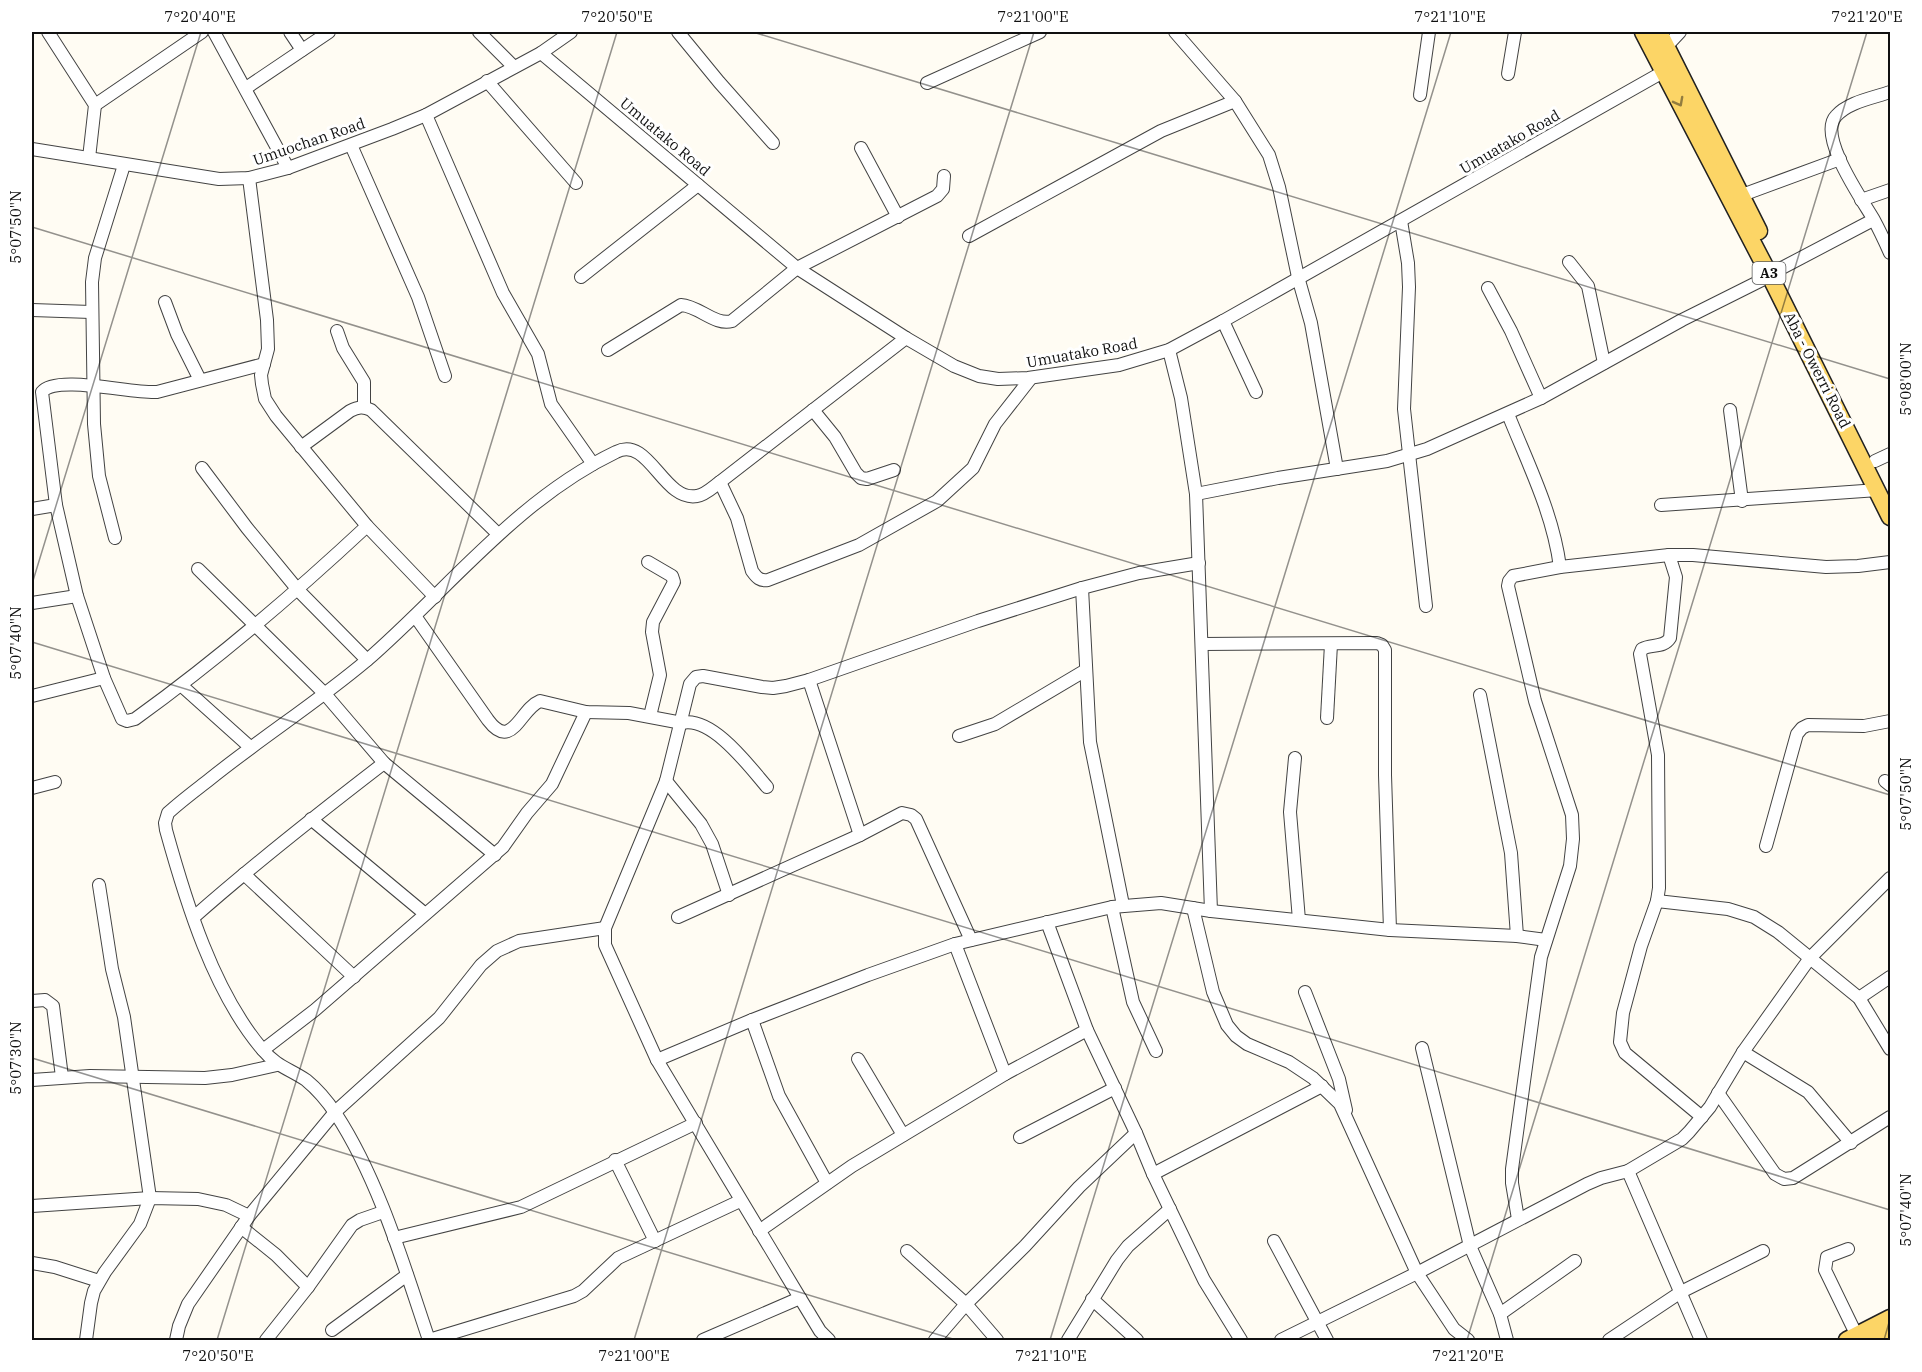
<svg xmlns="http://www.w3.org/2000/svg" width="1922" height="1372" font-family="'IBM Plex Serif',serif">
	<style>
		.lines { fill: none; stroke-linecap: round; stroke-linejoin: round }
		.minor-casing { stroke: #434343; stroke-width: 14 }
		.major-casing { stroke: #212121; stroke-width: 19 }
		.minor { stroke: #fff; stroke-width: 12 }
		.major { stroke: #fcd566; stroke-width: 16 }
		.oneway { stroke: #927c3f }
		.ticks { fill: none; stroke: #101010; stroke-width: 1.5; stroke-opacity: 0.45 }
		.labels { text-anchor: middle; stroke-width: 6; stroke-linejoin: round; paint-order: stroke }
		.shield { fill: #fff; stroke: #585858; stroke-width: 1.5 }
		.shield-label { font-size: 14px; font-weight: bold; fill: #101010 }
		.street-label { font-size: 15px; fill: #101010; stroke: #fff }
		.neatline { fill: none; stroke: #101010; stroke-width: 2 }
		.ticks-label { font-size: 15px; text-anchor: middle; fill: #101010 }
	</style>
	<rect width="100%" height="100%" fill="#fffcf3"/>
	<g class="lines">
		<defs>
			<g id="minor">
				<polyline points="48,32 95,105 89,158"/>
				<polyline points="214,32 288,168"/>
				<polyline points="290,32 302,50"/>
				<polyline points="479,32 514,67"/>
				<polyline points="678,32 719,82 773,143"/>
				<polyline points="1175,32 1235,101 1269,155 1279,187 1298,277 1311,323 1337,469"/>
				<polyline points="1666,47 1680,32"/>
				<polyline points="541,53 797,268 906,338 954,366 979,376 998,379 1028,378 1119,365 1169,350 1223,321 1663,72"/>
				<polyline points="1508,74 1515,32"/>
				<polyline points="487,81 576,183"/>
				<polyline points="927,83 1040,32"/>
				<polyline points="246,88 329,32"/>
				<path d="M1890 92C1873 98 1848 102 1836 116 1817 136 1863 201 1874 220 1880 231 1885 242 1890 253"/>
				<polyline points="1420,95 1429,32"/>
				<polyline points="95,105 202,32"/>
				<polyline points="426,115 503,293 538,354 551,404 593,464"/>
				<polyline points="351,145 418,297 445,376"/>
				<polyline points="861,148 898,217"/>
				<polyline points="32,149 219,179 249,178 288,168 392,129 426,115 541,53 571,32"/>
				<polyline points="249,178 267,320 268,349 261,375 262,384 265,399 276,416 367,526 435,597"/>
				<polyline points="1734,198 1840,159"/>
				<polyline points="1861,200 1890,190"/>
				<polyline points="1401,221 1408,263 1409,287 1404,409 1426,606"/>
				<polyline points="969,236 1161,131 1235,101"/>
				<polyline points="1569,262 1588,286 1604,363"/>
				<polyline points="1778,270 1873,220"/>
				<polyline points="581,277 698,185"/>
				<polyline points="1488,288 1511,331 1541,398"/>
				<polyline points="165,302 177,334 200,380"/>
				<polyline points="32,310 91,312"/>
				<polyline points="1223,321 1256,392"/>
				<polyline points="337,331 343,348 364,382 364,407"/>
				<path d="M608 350 681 305C699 306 715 326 732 321L797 268 937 196 943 189 944 176"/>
				<polyline points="1169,350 1181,398 1196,494 1211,911"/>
				<path d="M264 364 157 392C133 394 56 374 42 392L56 505 77 596 104 678 122 719 127 721 135 719C217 660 293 595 367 526"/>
				<polyline points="813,410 835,437 856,473 861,478 867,479 894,470"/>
				<polyline points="1730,410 1742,501"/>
				<path d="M1508 414C1528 464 1553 513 1560 567"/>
				<path d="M301 447 350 411C358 407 363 406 371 410L498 534"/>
				<polyline points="1875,461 1890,454"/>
				<polyline points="202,468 247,528 298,590 367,660"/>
				<path d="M720 482 737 518 752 571C757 578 760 581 768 580L859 545 937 501 973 468 995 424 1031 378"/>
				<polyline points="1196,494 1278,478 1387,461 1427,449 1541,398 1682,320 1770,276"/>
				<polyline points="1661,505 1878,490"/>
				<polyline points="32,509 56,505"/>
				<polyline points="115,538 99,476 94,424 92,282 95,258 124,165"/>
				<path d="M1669 555 1676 577 1670 638C1664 648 1651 644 1642 649L1640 654 1658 755 1659 888 1657 901 1641 946 1623 1013 1620 1042 1625 1053 1702 1117"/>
				<polyline points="648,562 672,576 674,582 653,622 652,632 660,675 650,716"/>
				<polyline points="198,569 325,694 384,763 495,855"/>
				<polyline points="1082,588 1090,742 1123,905"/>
				<polyline points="32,603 77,596"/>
				<path d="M415 616 488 720C512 752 520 709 540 701L586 712 629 713 682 723C712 716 749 766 767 787"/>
				<polyline points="1202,644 1377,643 1382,645 1385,650 1385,775 1390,930"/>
				<polyline points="809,680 860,835"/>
				<polyline points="182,686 250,747"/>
				<polyline points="1480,695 1511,853 1517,936"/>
				<polyline points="32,696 104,678"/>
				<polyline points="1327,718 1331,644"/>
				<polyline points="959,736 995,724 1086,670"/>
				<polyline points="1295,758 1290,812 1299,920"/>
				<polyline points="666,781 701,824 712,844 729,895"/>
				<polyline points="1885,781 1890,785"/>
				<polyline points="32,788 55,782"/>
				<polyline points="311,819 424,913"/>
				<polyline points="1766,846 1797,734 1802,728 1808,725 1864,726 1890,721"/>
				<polyline points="244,874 354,977"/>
				<polyline points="1657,901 1728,909 1754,917 1778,932 1859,998 1890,1049"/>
				<polyline points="1112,907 1133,1002 1156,1051"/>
				<polyline points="1193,908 1213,992 1227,1025 1236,1036 1247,1044 1289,1062 1313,1078 1340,1104 1417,1273 1454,1329 1468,1340"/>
				<path d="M194 917C255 863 319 813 384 763"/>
				<polyline points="678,917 860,835 902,813 911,815 916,819 971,940"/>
				<polyline points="1047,922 1087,1030 1136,1133 1153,1174 1204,1280 1241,1340"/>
				<polyline points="955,944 1005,1074"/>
				<polyline points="1305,992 1339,1079 1346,1110"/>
				<polyline points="1859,998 1890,977"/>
				<polyline points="32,1001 45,1000 53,1006 62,1077"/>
				<polyline points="752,1020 779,1096 827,1183"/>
				<polyline points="1422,1048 1470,1246 1500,1314 1507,1340"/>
				<polyline points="263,1050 315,1010 503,847 527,813 552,784 586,712"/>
				<polyline points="1743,1052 1808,1092 1851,1143"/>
				<polyline points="858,1059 903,1135"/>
				<polyline points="657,1060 752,1020 868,975 955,944 1112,907 1161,903 1211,911 1390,930 1517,936 1546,940"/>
				<polyline points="32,1080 90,1076 205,1078 232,1075 277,1065"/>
				<polyline points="1718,1093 1775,1174 1784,1179 1793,1178 1890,1117"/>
				<polyline points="1020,1137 1115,1088"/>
				<polyline points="615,1160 655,1241"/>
				<polyline points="1628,1171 1701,1340"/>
				<polyline points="1153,1174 1322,1086"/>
				<polyline points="32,1206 150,1198 198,1199 226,1205 249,1216"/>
				<polyline points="1518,1219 1512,1183 1512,1169 1541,957 1570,866 1573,839 1572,815 1535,701 1508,586 1509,581 1513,576 1560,567 1669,555 1693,555 1826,567 1858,566 1890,562"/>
				<polyline points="241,1227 276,1255 308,1287"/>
				<polyline points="759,1231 852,1166 1005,1074 1087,1030"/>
				<polyline points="394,1238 521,1207 696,1123"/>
				<polyline points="1274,1241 1327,1340"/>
				<polyline points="1848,1249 1827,1257 1825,1270 1857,1336"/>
				<polyline points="907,1251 966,1304 997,1340"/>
				<polyline points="32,1263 55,1267 99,1281"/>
				<polyline points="1092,1299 1137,1340"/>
				<polyline points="1500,1314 1575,1261"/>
				<polyline points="332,1330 407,1275"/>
				<polyline points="86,1340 91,1303 94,1291 105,1272 140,1224 150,1198 124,1017 112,969 99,885"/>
				<polyline points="176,1340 179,1326 188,1304 249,1216 335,1112 439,1018 481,965 497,951 519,941 605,928"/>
				<polyline points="266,1340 308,1287 352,1225 360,1220 383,1212"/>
				<path d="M429 1340C404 1266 379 1180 336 1114 328 1102 317 1089 306 1080 288 1068 277 1067 262 1049 213 991 186 902 166 830L165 823 168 813C181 801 196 790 210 779 261 738 316 703 366 661 448 590 516 500 616 452 649 435 663 502 697 496 705 495 713 487 720 482L906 338"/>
				<polyline points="429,1340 574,1296 583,1291 618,1258 740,1201"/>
				<polyline points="703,1340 800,1298"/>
				<polyline points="829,1340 820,1331 800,1298 657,1060 605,945 605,928 666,781 690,684 696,677 703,676 762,687 773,688 786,686 809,680 978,621 1082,588 1139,573 1199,563"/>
				<polyline points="935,1340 966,1304 1025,1246 1079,1187 1136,1133"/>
				<polyline points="1068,1340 1117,1260 1128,1246 1170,1209"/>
				<polyline points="1281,1340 1417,1273 1587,1184 1601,1178 1628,1171 1682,1139 1689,1132 1710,1107 1743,1052 1810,958 1890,878"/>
				<polyline points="1609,1340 1681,1292 1763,1251"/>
			</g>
			<g id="major">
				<polyline points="1643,32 1770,276 1890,517"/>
				<polyline points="1659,32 1759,231"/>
				<polyline points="1847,1340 1890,1318"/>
				<polyline points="1875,1340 1890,1332"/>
			</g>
		</defs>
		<use href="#minor" class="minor-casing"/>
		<use href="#major" class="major-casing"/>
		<use href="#minor" class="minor"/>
		<use href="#major" class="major"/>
	</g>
	<defs><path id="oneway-chevron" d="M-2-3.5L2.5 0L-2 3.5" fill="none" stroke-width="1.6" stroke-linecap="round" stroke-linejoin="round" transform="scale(1.5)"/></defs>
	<use class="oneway" href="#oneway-chevron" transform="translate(1679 102) rotate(62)"/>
	<path class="ticks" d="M753 32 1890 379M32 227 1890 795M32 584 201 32M32 642 1890 1210M32 1058 956 1340M217 1340 617 32M634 1340 1034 32M1050 1340 1451 32M1467 1340 1867 32M1884 1340 1890 1319"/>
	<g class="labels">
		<rect class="shield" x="1752.5" y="262" width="33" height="22" rx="4.5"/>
		<g class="shield-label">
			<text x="1769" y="278">A3</text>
		</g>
		<g class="street-label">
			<text transform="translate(665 137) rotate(40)" y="5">Umuatako Road</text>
			<text transform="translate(309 142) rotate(-19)" y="5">Umuochan Road</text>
			<text transform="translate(1510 142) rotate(-30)" y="5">Umuatako Road</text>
			<text transform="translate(1082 353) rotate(-10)" y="5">Umuatako Road</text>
			<text transform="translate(1817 370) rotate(63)" y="5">Aba - Owerri Road</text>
		</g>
	</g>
	<rect width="1922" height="1372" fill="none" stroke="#ffffff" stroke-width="66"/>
	<rect x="33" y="33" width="1856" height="1306" class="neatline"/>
	<g class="ticks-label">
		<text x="200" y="22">7°20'40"E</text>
		<text x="617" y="22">7°20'50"E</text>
		<text x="1033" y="22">7°21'00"E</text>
		<text x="1450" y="22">7°21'10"E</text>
		<text x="1867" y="22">7°21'20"E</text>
		<text transform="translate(16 227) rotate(-90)" y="5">5°07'50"N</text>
		<text transform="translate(1906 379) rotate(-90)" y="5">5°08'00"N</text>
		<text transform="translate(16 643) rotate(-90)" y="5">5°07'40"N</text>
		<text transform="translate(1906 794) rotate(-90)" y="5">5°07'50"N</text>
		<text transform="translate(16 1058) rotate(-90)" y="5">5°07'30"N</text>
		<text transform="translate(1906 1210) rotate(-90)" y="5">5°07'40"N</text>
		<text x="218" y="1361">7°20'50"E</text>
		<text x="634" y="1361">7°21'00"E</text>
		<text x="1051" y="1361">7°21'10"E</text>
		<text x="1468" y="1361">7°21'20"E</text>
	</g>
</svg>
